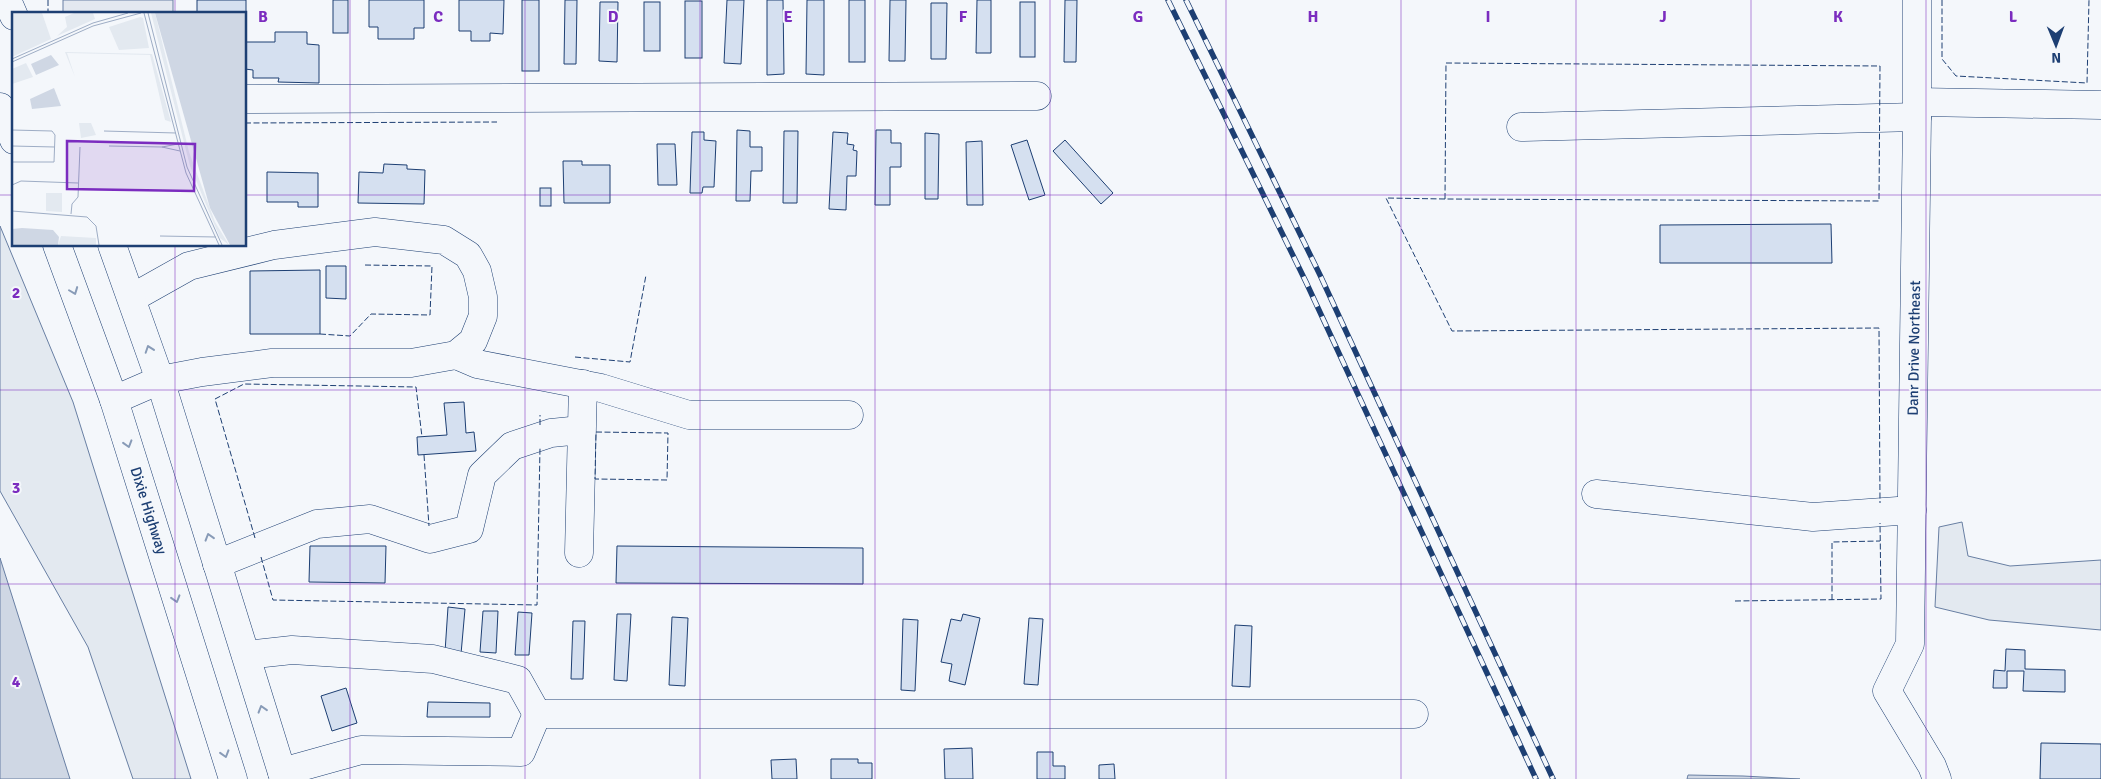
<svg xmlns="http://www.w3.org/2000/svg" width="2101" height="779" font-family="Signika,sans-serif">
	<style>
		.green { fill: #e3e9f0; stroke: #687fa3 }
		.parking { fill: #e3e8f0; stroke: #687fa3 }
		.water { fill: #cfd7e4; stroke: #687fa3 }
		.building { fill: #d5e0f0; stroke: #1d3f73 }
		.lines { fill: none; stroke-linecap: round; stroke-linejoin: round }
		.minor-casing { stroke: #1d3f73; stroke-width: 29 }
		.major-casing { stroke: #1d3f73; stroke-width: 29 }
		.minor { stroke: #f4f7fb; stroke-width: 28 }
		.major { stroke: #f4f7fb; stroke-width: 28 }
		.rail-casing { stroke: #1d3f73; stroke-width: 5.5 }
		.rail { stroke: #f4f7fb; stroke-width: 4; stroke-dasharray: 11; stroke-linecap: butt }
		.fence { stroke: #1d3f73; stroke-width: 1; stroke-dasharray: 6 2.5; stroke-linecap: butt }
		.oneway { stroke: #889bb7 }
		.grid { fill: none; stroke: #7b2cbf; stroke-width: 1; stroke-opacity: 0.55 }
		.labels { text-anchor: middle; stroke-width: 4; stroke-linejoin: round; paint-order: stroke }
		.street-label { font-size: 15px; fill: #1d3f73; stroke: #f4f7fb }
		.inset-road { fill: none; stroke: #9eadc5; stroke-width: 1 }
		.view { fill: #7b2cbf; fill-opacity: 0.15; stroke: #7b2cbf; stroke-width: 2.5 }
		.inset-edge { fill: none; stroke: #1d3f73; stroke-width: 2.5 }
		.grid-label { font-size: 16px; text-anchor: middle; font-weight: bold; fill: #7b2cbf; stroke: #f4f7fb; stroke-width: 4; stroke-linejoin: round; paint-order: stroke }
	</style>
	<rect width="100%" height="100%" fill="#f4f7fb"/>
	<g class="green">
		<polygon points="0,226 73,402 191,779 133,779 88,647 0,491"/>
		<polygon points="1962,522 1968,556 2010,566 2101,560 2101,630 1989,620 1935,607 1939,527"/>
	</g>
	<rect class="parking" x="63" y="0" width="110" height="14"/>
	<g class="water">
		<polygon points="0,558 70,779 0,779"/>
		<polygon points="1688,775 1743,776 1800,779 1687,779"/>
	</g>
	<g class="building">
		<polygon points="197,0 246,0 246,22 245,14 197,14"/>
		<rect x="333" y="0" width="15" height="33"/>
		<polygon points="369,0 424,0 424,28 414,28 414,39 378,39 378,27 369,27"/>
		<polygon points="459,0 504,0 503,34 490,33 490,41 471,41 471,31 459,31"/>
		<rect x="522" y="0" width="17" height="71"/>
		<polygon points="565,0 577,0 576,64 564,64"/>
		<polygon points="727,0 744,0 741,64 724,63"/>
		<polygon points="767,0 783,0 784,74 767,75"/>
		<polygon points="807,0 824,0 824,75 806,74"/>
		<rect x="849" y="0" width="16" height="62"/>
		<polygon points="890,0 906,0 905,61 889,61"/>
		<polygon points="977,0 991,0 991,53 976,53"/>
		<polygon points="1065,0 1077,0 1076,62 1064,62"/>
		<rect x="685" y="1" width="17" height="57"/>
		<polygon points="600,2 618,2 617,62 599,61"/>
		<rect x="644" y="2" width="16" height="49"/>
		<rect x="1020" y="2" width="15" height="55"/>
		<polygon points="931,3 947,3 946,59 931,59"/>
		<polygon points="275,32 307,32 307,44 319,45 319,83 278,82 279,78 253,78 253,70 245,69 245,42 275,42"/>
		<polygon points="737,130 750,131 750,147 762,147 762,171 751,171 750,201 736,201"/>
		<polygon points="876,130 891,130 891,143 901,143 901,167 890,167 890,205 875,205"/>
		<polygon points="784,131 798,131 797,203 783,203"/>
		<polygon points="692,132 704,132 704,140 716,141 714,187 703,187 702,193 690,193"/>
		<polygon points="833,132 848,133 847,144 854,145 853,150 857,151 856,176 847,176 846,210 829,209"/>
		<polygon points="925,133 939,134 938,199 925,199"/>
		<polygon points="1027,140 1045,195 1029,200 1011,145"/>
		<polygon points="1065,140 1113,193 1101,204 1053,151"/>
		<polygon points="982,141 983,205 967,205 966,142"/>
		<polygon points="657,144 675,144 677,185 658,185"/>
		<polygon points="563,161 582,161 582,165 610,165 610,203 564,203"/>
		<polygon points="384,164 407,165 407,169 425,170 424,204 358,203 359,172 383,173"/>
		<polygon points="267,172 318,173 318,207 298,207 298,202 267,202"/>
		<rect x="540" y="188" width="11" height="18"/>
		<polygon points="1831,224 1832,263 1660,263 1660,225"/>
		<polygon points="326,266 346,266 346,299 326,298"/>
		<polygon points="320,270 320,334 250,334 250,271"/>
		<polygon points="464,402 466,433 474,432 476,451 418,455 417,437 447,435 444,403"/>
		<polygon points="310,546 386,546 385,583 309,582"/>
		<polygon points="617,546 863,548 863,584 616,583"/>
		<polygon points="448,607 465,609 461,654 445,652"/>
		<polygon points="483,611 498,611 496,653 480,652"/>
		<polygon points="518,612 532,613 529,655 515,655"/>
		<polygon points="617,614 631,614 627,681 614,680"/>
		<polygon points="963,614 980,618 965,685 949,681 952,664 941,662 951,619 961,621"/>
		<polygon points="672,617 688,618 685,686 669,685"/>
		<polygon points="1029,618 1043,619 1038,685 1024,684"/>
		<polygon points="903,619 918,620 915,691 901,690"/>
		<polygon points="573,621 585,621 583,679 571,679"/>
		<polygon points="1235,625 1252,626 1250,687 1232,686"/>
		<polygon points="2006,649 2025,650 2025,669 2065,670 2065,692 2023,691 2024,671 2007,671 2007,688 1993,688 1994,670 2005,671"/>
		<polygon points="346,688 357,723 332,731 321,696"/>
		<polygon points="428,702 490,703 490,717 427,717"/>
		<polygon points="2041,743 2101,744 2101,779 2040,779"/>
		<polygon points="972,748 973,779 945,779 944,749"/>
		<polygon points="1037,752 1053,752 1053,766 1065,766 1065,779 1037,779"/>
		<polygon points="796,759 797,779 772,779 771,760"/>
		<polygon points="831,759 858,759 858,763 872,763 872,779 831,779"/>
		<polygon points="1114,764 1115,779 1099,779 1099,765"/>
	</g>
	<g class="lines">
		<defs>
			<g id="minor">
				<polyline points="1917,0 1917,117 1910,644 1887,691 1932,766 1937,779"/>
				<polyline points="245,99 1037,96"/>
				<polyline points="1918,102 2101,105"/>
				<polyline points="1521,127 1917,117"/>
				<polyline points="456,355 477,364 601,388 689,415 849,415"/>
				<polyline points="114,400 160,380 202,372 272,363 411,363 456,355 473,341 483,316 483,297 477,271 468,255 444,240 375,232 274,245 189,266 132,298"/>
				<polyline points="1596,494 1813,517 1912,510"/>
				<polyline points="579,553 583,384"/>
				<polyline points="217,564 317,524 370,519 430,539 469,529 482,475 512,446 551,433 581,430"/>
				<polyline points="246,655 292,650 433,659 518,680 537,714"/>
				<polyline points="282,772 361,750 521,752 537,714 1414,714"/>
			</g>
			<g id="major">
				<polyline points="7,0 14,16"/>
				<polyline points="0,107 14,140"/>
				<path id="s1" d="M57 245 114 400 233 779"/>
				<polyline points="112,245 160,380 284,779"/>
			</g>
		</defs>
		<use href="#minor" class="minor-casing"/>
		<use href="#major" class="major-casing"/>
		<use href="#minor" class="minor"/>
		<use href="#major" class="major"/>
		<defs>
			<g id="rail">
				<polyline points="1168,0 1306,282 1536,779"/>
				<polyline points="1186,0 1320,275 1553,779"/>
			</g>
		</defs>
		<use href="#rail" class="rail-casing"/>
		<use href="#rail" class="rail"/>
		<g class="fence">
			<polyline points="48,0 48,14"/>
			<polyline points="1942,0 1942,59 1956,76 2087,83 2089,0"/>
			<polygon points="1446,63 1880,66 1879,201 1445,199"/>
			<polyline points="245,123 497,122"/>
			<polyline points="1445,199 1386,198 1452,331 1879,328 1880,503"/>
			<polyline points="320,334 350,336 371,314 430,315 432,266 363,265"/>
			<polyline points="575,357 630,362 646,275"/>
			<polyline points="540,425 540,415"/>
			<polygon points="596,432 668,433 667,480 595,479"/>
			<polyline points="424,455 429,526"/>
			<polyline points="255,538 215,399 244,384 416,387 422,437"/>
			<polyline points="261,557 273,600 537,605 540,448"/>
			<polyline points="1832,600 1832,542 1880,541"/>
			<polyline points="1735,601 1881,599 1880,523"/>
		</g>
	</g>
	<defs><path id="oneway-chevron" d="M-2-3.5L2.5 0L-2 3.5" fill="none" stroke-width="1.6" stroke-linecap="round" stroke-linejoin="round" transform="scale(1.25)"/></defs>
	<g class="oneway">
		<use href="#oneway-chevron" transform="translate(74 291) rotate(69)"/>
		<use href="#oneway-chevron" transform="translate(149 349) rotate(-109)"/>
		<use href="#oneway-chevron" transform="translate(128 444) rotate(73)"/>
		<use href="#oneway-chevron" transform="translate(209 537) rotate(-107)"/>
		<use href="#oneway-chevron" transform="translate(176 599) rotate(73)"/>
		<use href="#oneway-chevron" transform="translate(262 709) rotate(-107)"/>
		<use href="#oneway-chevron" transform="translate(225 754) rotate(73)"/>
	</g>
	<path class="grid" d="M175 0V14M350 0V779M525 0V779M700 0V779M875 0V779M1050 0V779M1226 0V779M1401 0V779M1576 0V779M1751 0V779M1926 0V779M0 195H14M245 195H2101M175 245V779M0 390H2101M0 584H2101"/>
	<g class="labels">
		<g class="street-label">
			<text transform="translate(1914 348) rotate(-89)" y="5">Danr Drive Northeast</text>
			<text dy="5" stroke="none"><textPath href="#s1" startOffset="281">Dixie Highway</textPath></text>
		</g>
	</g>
	<g transform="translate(12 12)">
		<rect width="234" height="234" fill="#f4f7fb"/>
		<path d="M0 1H30L39 27 0 45ZM62 1H81L83 7 45 24 55 15 53 5ZM139 1H143L177 140 203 210 217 233 208 226 178 154ZM128 5 131 6 137 36 107 38 97 15ZM53 40 140 42 159 110 153 108 138 43 55 41 63 65ZM14 51 21 65 0 72V57ZM67 111H79L84 123 69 126ZM34 181H50V200L34 199ZM49 224 84 226V233H46Z" fill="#e3e9f0"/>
		<path d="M143 1H234V233H218L198 196ZM39 43 47 53 24 63 19 52ZM42 76 49 94 20 97 18 87ZM10 216 41 218 47 225 46 233H0V217Z" fill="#cfd7e4"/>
		<path class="inset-road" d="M132 1 174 161 207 233M136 1 175 155 210 233M0 47 81 11 116 1M0 50 81 14 129 1M0 118 40 119 43 123 42 150H0M92 119 164 121M0 134 43 135M97 134 150 135 166 132M150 135 168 139M0 173 9 169 66 171M0 199 75 205 84 214 87 233M59 202 60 192 66 185 68 135M148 224 204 225"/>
		<path class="view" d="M55 129 183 132 182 179 55 177Z"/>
		<rect width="234" height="234" class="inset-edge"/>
	</g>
	<g class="grid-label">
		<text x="263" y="22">B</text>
		<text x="438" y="22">C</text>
		<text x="613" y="22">D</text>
		<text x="788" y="22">E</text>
		<text x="963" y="22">F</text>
		<text x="1138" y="22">G</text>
		<text x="1313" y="22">H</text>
		<text x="1488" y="22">I</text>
		<text x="1663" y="22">J</text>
		<text x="1838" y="22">K</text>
		<text x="2013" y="22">L</text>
		<text x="16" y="298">2</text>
		<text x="16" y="493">3</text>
		<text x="16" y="687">4</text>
	</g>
	<g transform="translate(2056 45) rotate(179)" stroke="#f4f7fb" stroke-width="4" paint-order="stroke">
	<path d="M0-4L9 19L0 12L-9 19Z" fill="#1d3f73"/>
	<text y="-8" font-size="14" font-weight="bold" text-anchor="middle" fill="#1d3f73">N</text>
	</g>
</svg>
